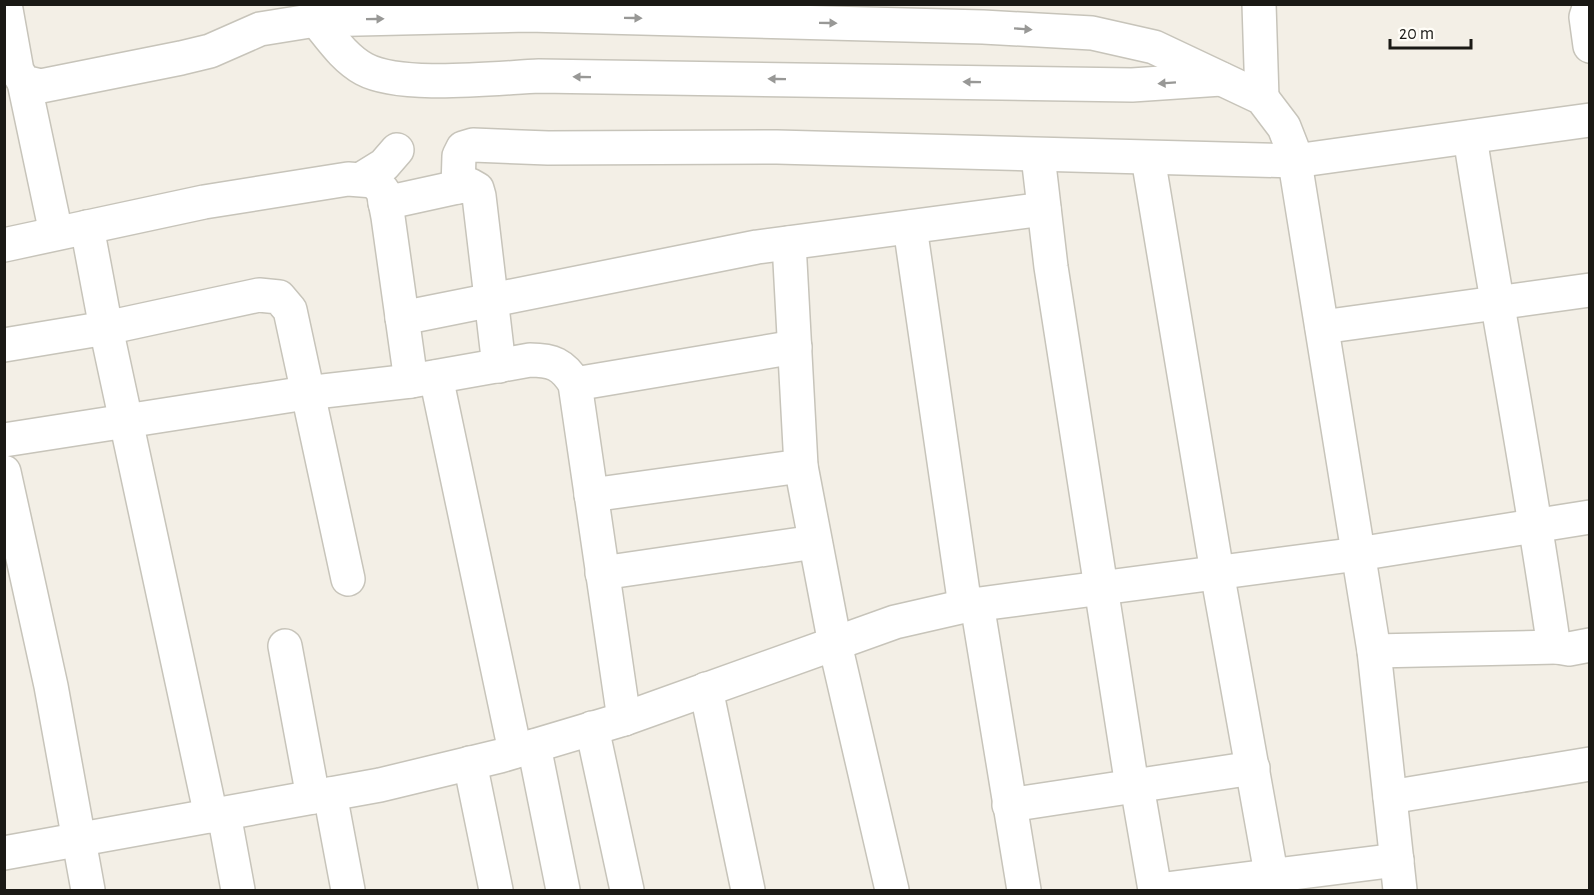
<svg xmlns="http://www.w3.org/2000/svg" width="1594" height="895" font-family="'Alegreya Sans',sans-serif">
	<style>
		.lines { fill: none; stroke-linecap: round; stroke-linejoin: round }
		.minor-casing { stroke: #c7c4ba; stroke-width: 36 }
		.minor { stroke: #fff; stroke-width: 33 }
		.oneway { fill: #989896 }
	</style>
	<rect width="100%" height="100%" fill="#f3efe6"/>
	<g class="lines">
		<defs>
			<g id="minor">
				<polyline points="5,4 17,71 24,82 41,86 181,58 210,51 260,29 316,20 528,15 983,27 1092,33 1154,47 1262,98 1284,127 1293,150 1374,651 1400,890"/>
				<polyline points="1259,4 1262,98"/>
				<polyline points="1590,5 1586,17 1590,46"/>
				<path d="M316 20C331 38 344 58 364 69 401 89 495 78 539 76L1132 85 1221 79"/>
				<polyline points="24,82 56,233"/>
				<path d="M1470 137C1496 305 1529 472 1553 641L1557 647 1569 649 1590 645"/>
				<polyline points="1038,156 1051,267 1132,786"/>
				<polyline points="1148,158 1217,572 1274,890"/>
				<polyline points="363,178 384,165 397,150"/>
				<polyline points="458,187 470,185 477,189 479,196 499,366"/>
				<polyline points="385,203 458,187 459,156 463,148 473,145 548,148 777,147 1295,161 1590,120"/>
				<polyline points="87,227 106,328 211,816"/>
				<polyline points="910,227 965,606"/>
				<polyline points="789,243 801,466 835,644 892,890"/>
				<polyline points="4,245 204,202 348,179 374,181 383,191 388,217 411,381"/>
				<polyline points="402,318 757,247 1044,209"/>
				<polyline points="1322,327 1590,290"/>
				<polyline points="4,345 106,328 259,295 279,297 290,310 348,579"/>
				<polyline points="436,377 515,751"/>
				<polyline points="575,384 795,347"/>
				<path d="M4 440 306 393 411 381 530 360C552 360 563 364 575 384L624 719"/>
				<polyline points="4,472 51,686 88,890"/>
				<polyline points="591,495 801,466"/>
				<polyline points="602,573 815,542"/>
				<polyline points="977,604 1024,890"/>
				<polyline points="285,646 313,797"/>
				<polyline points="1374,651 1557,647"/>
				<polyline points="706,689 748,890"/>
				<polyline points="592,728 627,890"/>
				<polyline points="534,746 563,890"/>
				<polyline points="470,763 496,890"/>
				<polyline points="1137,786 1155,890"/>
				<polyline points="330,794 348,890"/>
				<polyline points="1390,797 1590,764"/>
				<polyline points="1009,805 1253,768"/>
				<polyline points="224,814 238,890"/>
				<polyline points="4,853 380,785 500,756 624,719 895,622 965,606 1358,554 1590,517"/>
				<polyline points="1158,890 1397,860"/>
			</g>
		</defs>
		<use href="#minor" class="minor-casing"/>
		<use href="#minor" class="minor"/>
	</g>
	<defs><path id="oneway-solid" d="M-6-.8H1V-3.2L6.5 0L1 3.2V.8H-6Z" transform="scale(1.5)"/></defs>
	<g class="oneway">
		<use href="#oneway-solid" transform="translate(633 18) rotate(1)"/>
		<use href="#oneway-solid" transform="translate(375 19) rotate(-1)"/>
		<use href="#oneway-solid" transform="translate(828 23) rotate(1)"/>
		<use href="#oneway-solid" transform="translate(1023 29) rotate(4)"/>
		<use href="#oneway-solid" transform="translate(582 77) rotate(-179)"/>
		<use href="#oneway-solid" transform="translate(777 79) rotate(-179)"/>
		<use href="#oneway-solid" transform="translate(972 82) rotate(-179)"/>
		<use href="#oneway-solid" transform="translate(1167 83) rotate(176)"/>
	</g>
	<rect width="1594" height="895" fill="none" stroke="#1a1915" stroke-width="12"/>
	<path d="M1390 39v9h81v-9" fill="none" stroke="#1a1915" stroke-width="3"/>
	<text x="1399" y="39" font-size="18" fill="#1a1915" stroke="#fffdf7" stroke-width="4.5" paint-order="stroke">20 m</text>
</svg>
